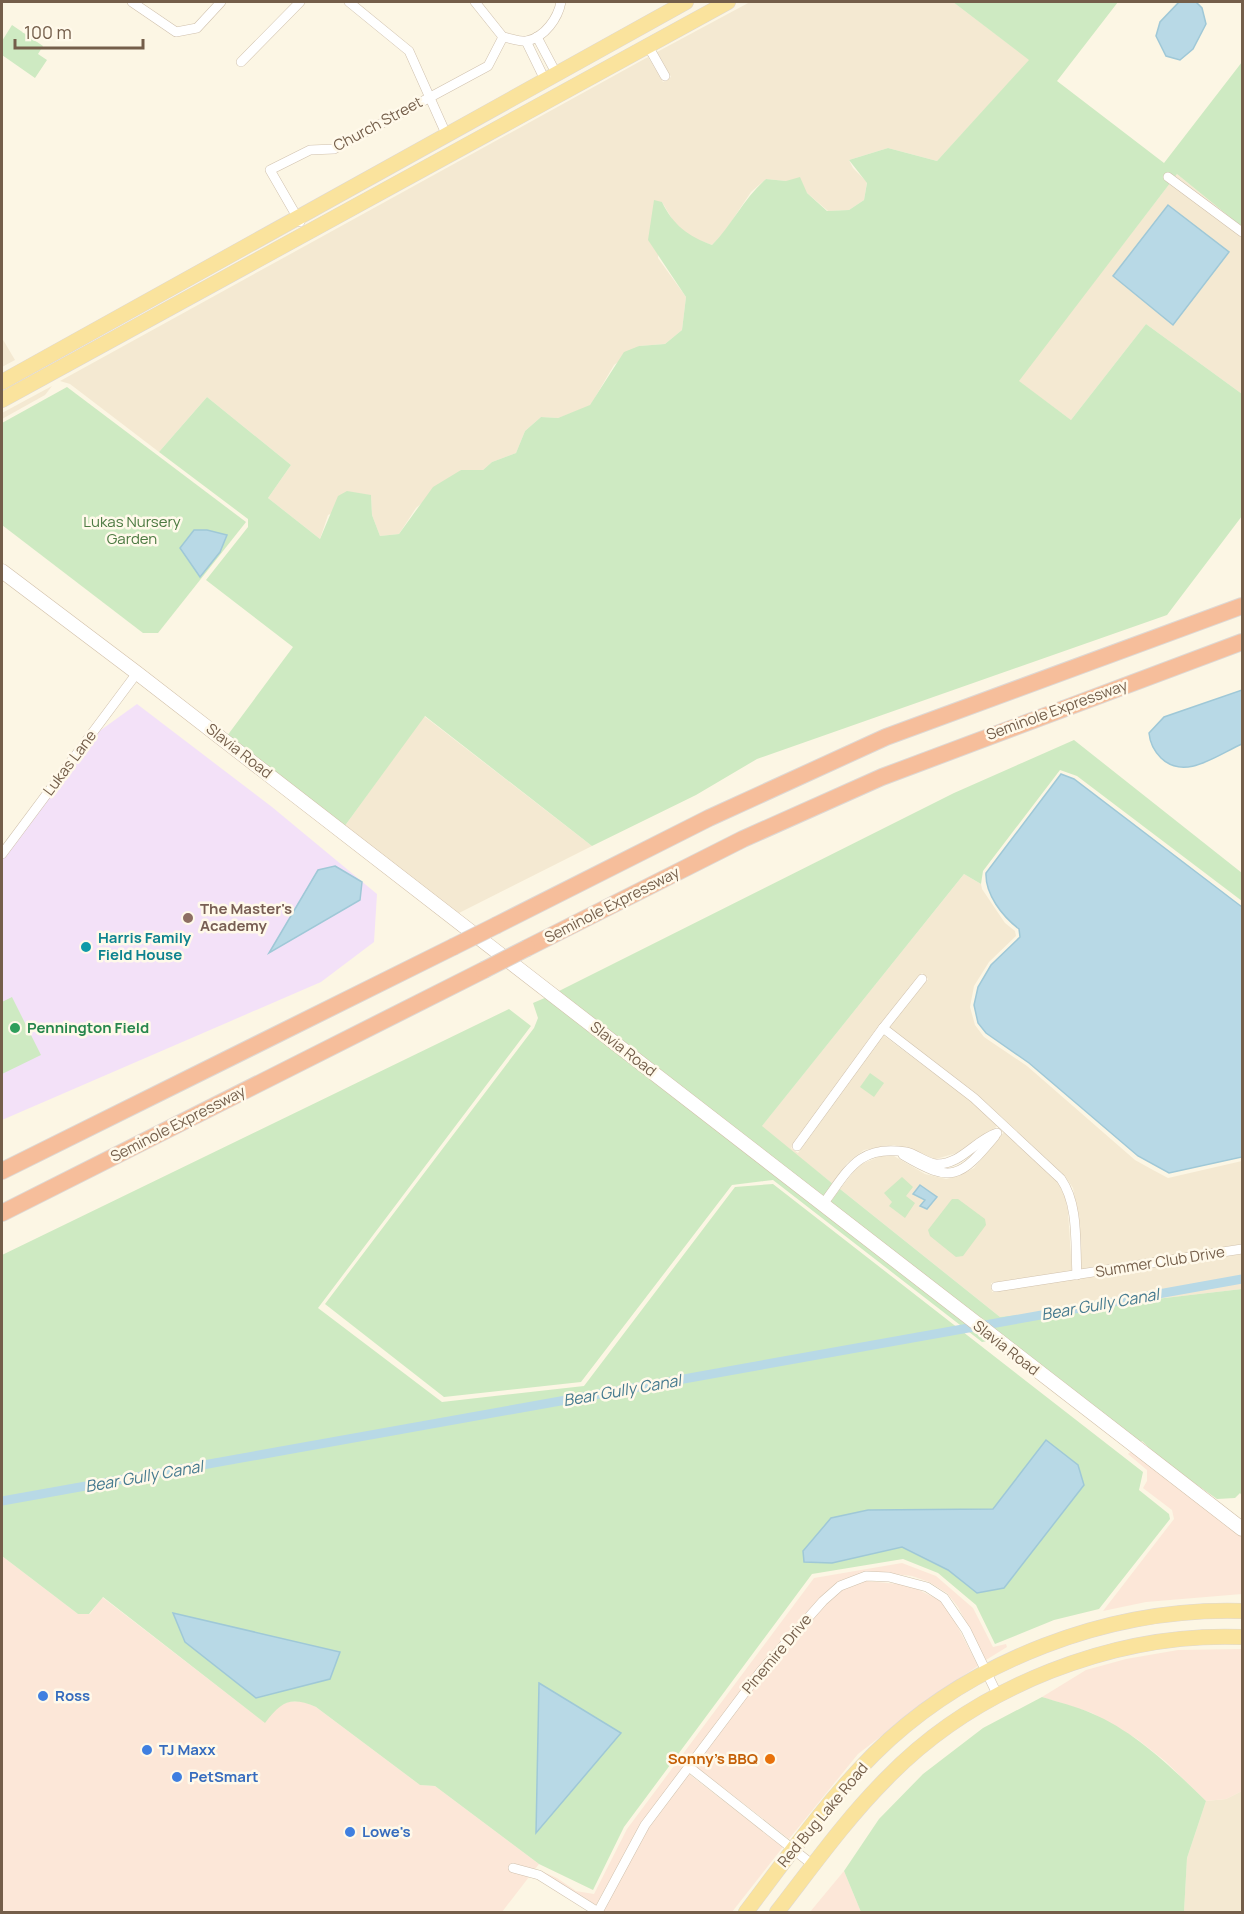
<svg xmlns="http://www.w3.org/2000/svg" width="1244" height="1914" font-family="Manrope,sans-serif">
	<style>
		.residential { fill: #f4e9d2 }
		.commercial { fill: #fce7d8 }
		.education { fill: #f3e1f8 }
		.green { fill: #ceeac2 }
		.water { fill: #b8d9e6; stroke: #9fc8d7; stroke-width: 1.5 }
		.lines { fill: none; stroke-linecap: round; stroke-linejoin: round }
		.canal { stroke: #b8d9e6; stroke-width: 9 }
		.street-casing { stroke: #d0c1ad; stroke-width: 10 }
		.secondary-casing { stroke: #d1bfa8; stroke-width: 15 }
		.primary-casing { stroke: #ded8d4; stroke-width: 16 }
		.highway-casing { stroke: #ded8d4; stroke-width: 18 }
		.street { stroke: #fff; stroke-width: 9 }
		.secondary { stroke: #fff; stroke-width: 14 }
		.primary { stroke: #fae39d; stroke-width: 15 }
		.highway { stroke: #f6be9b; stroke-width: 16 }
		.highway-bridge-casing { stroke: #ded8d4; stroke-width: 18; stroke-linecap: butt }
		.highway-bridge { stroke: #f6be9b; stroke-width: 16 }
		.education-dot { fill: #8d6e63; stroke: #fff9ea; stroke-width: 2 }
		.culture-dot { fill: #0f9aa8; stroke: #fff9ea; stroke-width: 2 }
		.leisure-dot { fill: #2e9e5b; stroke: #fff9ea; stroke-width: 2 }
		.shop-dot { fill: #3f7fe0; stroke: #fff9ea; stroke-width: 2 }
		.food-dot { fill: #e8710a; stroke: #fff9ea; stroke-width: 2 }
		.labels { text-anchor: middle; stroke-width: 5; stroke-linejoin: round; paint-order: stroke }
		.street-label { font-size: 15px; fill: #745e4a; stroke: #fff9ea }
		.park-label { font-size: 15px; fill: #4c7a42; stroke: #fff9ea }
		.education-label { font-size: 15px; font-weight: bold; fill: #785e54; stroke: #fff9ea; text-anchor: start }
		.culture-label { font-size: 15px; font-weight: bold; fill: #0d838f; stroke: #fff9ea; text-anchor: start }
		.leisure-label { font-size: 15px; font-weight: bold; fill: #27864d; stroke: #fff9ea; text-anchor: start }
		.shop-label { font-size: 15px; font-weight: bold; fill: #366cbe; stroke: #fff9ea; text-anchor: start }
		.food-label { font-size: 15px; font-weight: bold; fill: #c56008; stroke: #fff9ea; text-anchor: end }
		.water-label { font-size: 16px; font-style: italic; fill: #467a8f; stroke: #fff9ea }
	</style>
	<rect width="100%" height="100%" fill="#fcf6e4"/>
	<g class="residential">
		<polygon points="750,2 953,2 1030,60 937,161 888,148 849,160 853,168 867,182 864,200 849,210 828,211 807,193 786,181 766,179 751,192 725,231 712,245 693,238 675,224 662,202 658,258 686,297 682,330 665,344 639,346 614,365 590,406 558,418 541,417 525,431 516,453 492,462 483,470 461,470 416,508 399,534 380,536 372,515 371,495 328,515 320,539 268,498 291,465 207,397 159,452 70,384 60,381 648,57 663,82 671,77 657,52"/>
		<polygon points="1177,174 1242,227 1242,394 1146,324 1071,420 1018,381"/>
		<polygon points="2,338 15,360 2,367"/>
		<polygon points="52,386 45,395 2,419 2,413"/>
		<polygon points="424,716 592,846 457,914 344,827"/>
		<polygon points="964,874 981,884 982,889 1005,923 1015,931 1016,936 989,962 974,986 970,1007 975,1025 984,1037 1027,1066 1135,1160 1153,1170 1168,1178 1242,1161 1242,1244 1081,1270 1077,1209 1073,1188 1065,1176 977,1094 889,1027 928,979 922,973 876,1029 791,1148 798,1153 883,1035 971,1101 997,1126 994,1129 986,1133 960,1152 936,1159 894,1145 864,1150 847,1163 833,1184 761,1127"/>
		<polygon points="1004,1132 1057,1182 1064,1192 1068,1212 1072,1271 991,1283 992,1292 1242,1254 1242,1289 1000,1317 840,1189 859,1165 881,1156 894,1156 925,1174 946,1179 959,1176 974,1168"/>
		<polygon points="1242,1791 1242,1912 1184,1912 1187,1858 1206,1801 1226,1799"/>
	</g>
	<g class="commercial">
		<polygon points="1132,1451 1242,1536 1242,1594 1146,1602 1103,1611 1174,1519 1172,1510 1143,1488 1147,1481 1147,1470 1128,1454"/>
		<polygon points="2,1556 78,1614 90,1614 102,1597 264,1722 277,1707 288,1702 302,1701 316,1707 420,1785 435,1786 539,1864 502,1912 2,1912"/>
		<polygon points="902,1563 936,1576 973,1608 993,1647 1006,1644 1007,1647 986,1660 958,1607 947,1593 929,1582 912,1576 867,1571 839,1581 820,1598 758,1668 642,1822 596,1905 539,1870 557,1878 576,1891 594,1894 627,1829 814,1578"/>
		<polygon points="866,1581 909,1585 941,1601 951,1614 978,1666 933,1696 858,1754 789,1839 695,1766 764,1674 826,1604 842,1590"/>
		<polygon points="1242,1649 1242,1791 1226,1799 1206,1801 1165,1761 1137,1739 1092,1713 1042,1697 1086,1670 1126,1659 1178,1650"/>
		<polygon points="689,1774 783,1847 732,1912 606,1912 603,1911 649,1827"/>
		<polygon points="844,1871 861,1912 810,1912"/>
	</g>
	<polygon class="education" points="137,704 272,807 377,894 374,942 321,982 2,1120 2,854 87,740"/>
	<g class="green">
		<path d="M953 2H1118L1057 81 1164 163 1242 62V227L1177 174 1019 381 1071 420 1146 324 1242 394V516L1167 615 757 759 696 795 592 846 425 716 344 827 227 736 293 647 206 580 248 527V519L159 452 207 397 291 465 268 498 320 539 338 496 347 491 371 495 372 515 380 536 399 534 433 487 461 470H483L492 462 516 453 525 431 541 417 558 418 590 405 624 352 639 346 665 344 682 330 686 297 648 240 654 200 662 202C673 225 688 236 712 245 732 225 744 198 766 179L786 181 800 177 807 193 827 211 849 210 864 200 867 183 849 160 888 148 937 161 1029 60Z"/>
		<polygon points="12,25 43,46 38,54 47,60 35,78 2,55 2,41"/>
		<polygon points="67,387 246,522 158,633 143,633 2,525 2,423"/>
		<polygon points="1074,740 1242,873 1242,901 1077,776 1060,770 983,871 981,884 964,874 762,1126 833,1184 823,1198 557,992 954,793"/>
		<polygon points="12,997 41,1055 2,1074 2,1002"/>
		<polygon points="547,997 988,1341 982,1342 773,1180 732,1185 581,1382 444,1397 325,1304 534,1028 538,1018 533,1003"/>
		<path d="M509 1009 531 1026 318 1308 442 1402 584 1386 735 1187 773 1184 1143 1472 1139 1490 1169 1514 1170 1519 1099 1609 1054 1620 995 1644 976 1605 938 1573 903 1559 812 1574 624 1827 593 1890 539 1864 435 1786 420 1785 316 1707C290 1696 281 1702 265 1723L103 1597 89 1614H78L2 1556V1255Z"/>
		<polygon points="870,1073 884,1083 874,1097 860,1087"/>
		<polygon points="902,1177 913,1187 906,1196 915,1203 905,1218 889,1206 892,1202 884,1193"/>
		<polygon points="840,1189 1000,1317 1242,1289 1242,1496 1240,1493 1235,1498 1217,1499 1162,1460 1142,1441 1139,1444 830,1203"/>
		<polygon points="952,1199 958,1199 985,1219 986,1225 963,1256 956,1257 930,1236 928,1230"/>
		<path d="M1042 1697C1058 1702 1075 1706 1091 1713 1136 1732 1172 1768 1206 1801L1187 1858 1184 1912H861L844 1871 879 1819 923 1774 983 1728Z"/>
	</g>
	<g class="water">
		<polygon points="1179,2 1196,2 1202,8 1206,24 1193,49 1180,60 1166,56 1156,36 1160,22"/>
		<polygon points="1168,205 1229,252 1173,325 1113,276"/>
		<polygon points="194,530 207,530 227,535 220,552 200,577 180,548"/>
		<path d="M1242 690V744C1217 755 1185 781 1161 758 1154 751 1150 744 1149 733L1164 717Z"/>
		<path d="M1061 774 1074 779 1242 907V1157L1169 1173 1138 1156 1029 1063 986 1033 978 1023 974 1005 978 987 991 965 1020 937 1019 929C1002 916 985 894 986 873Z"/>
		<polygon points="335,866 362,882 360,900 269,953 318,870"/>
		<polygon points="920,1185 937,1197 927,1209 920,1206 925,1200 913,1194"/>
		<polygon points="1046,1440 1078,1465 1084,1485 1004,1588 977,1593 948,1570 902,1547 832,1563 804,1562 803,1551 831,1518 868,1510 993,1509"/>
		<polygon points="173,1613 340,1652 330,1679 256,1698 185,1642"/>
		<polygon points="539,1683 621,1733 536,1833"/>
	</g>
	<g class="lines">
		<polyline class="canal" points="2,1501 1242,1279"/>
		<defs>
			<g id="street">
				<polyline points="132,2 176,32 197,28 221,2"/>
				<polyline points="349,2 409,51 447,136"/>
				<polyline points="475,2 503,37"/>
				<polyline points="537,37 556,73"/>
				<polyline points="526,41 545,80"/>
				<polyline points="648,46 665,76"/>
				<polyline points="241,62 300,2"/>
				<polyline points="1168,177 1242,232"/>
				<path d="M300 222 270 170 310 150 334 149 488 66 503 37C510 38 520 42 527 41 545 37 558 18 561 2"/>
				<polyline points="2,854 137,673"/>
				<path d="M883 1028 974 1098 1061 1179C1079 1205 1075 1244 1077 1275"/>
				<polyline points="797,1146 883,1028 922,979"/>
				<path d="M903 1155C952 1184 960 1178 995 1136"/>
				<path d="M823 1204C848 1171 858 1144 906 1152 916 1154 926 1163 936 1164 961 1165 975 1140 997 1133"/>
				<polyline points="996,1287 1242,1249"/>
				<polyline points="689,1767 813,1865"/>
				<polyline points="513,1868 539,1875 598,1912"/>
				<polyline points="598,1912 645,1825 761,1671 823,1601 840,1586 866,1576 889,1577 927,1587 944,1598 966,1630 998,1696"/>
			</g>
			<polyline id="secondary" points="2,571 137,673 1242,1529"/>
			<g id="primary">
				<polyline points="2,382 686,2"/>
				<polyline points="2,400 728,2"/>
				<path d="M746 1912C787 1858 826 1802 874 1754 969 1660 1110 1607 1242 1611"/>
				<path d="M777 1912C812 1867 846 1819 887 1778 976 1686 1115 1632 1242 1637"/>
			</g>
			<g id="highway">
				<polyline points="497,925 709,818 886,737 1242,606"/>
				<polyline points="527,948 743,839 882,777 1242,642"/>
				<polyline points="2,1171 453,947"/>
				<polyline points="2,1213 484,970"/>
			</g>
		</defs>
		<use href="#street" class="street-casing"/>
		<use href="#secondary" class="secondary-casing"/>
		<use href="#primary" class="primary-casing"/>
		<use href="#highway" class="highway-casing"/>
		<use href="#street" class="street"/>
		<use href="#secondary" class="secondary"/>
		<use href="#primary" class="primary"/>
		<use href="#highway" class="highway"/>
		<defs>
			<g id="highway-bridge">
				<polyline points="453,947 497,925"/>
				<polyline points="484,970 527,948"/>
			</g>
		</defs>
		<use href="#highway-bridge" class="highway-bridge-casing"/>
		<use href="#highway-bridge" class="highway-bridge"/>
	</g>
	<circle class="education-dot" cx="188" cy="918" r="6"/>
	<circle class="culture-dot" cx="86" cy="947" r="6"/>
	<circle class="leisure-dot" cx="15" cy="1028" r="6"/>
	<g class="shop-dot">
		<circle cx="43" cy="1696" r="6"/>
		<circle cx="147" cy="1750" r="6"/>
		<circle cx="177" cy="1777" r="6"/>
		<circle cx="350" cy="1832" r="6"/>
	</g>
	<circle class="food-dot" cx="770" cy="1759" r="6"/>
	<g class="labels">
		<g class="street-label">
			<text transform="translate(378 124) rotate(-28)" y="5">Church Street</text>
			<text transform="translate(1057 710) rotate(-20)" y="5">Seminole Expressway</text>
			<text transform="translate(239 751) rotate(38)" y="5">Slavia Road</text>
			<text transform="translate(70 763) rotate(-53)" y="5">Lukas Lane</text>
			<text transform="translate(612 905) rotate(-27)" y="5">Seminole Expressway</text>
			<text transform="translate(623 1049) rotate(38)" y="5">Slavia Road</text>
			<text transform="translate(178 1124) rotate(-27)" y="5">Seminole Expressway</text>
			<text transform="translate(1160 1262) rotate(-9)" y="5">Summer Club Drive</text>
			<text transform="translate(1006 1348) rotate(38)" y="5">Slavia Road</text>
			<text transform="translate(777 1654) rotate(-50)" y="5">Pinemire Drive</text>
			<text transform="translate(823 1815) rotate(-50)" y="5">Red Bug Lake Road</text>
		</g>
		<g class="park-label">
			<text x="132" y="527">Lukas Nursery<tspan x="132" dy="17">Garden</tspan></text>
		</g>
		<g class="education-label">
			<text x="200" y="914">The Master's<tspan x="200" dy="17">Academy</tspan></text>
		</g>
		<g class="culture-label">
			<text x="98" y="943">Harris Family<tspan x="98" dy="17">Field House</tspan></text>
		</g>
		<g class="leisure-label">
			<text x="27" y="1033">Pennington Field</text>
		</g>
		<g class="shop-label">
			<text x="55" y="1701">Ross</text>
			<text x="159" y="1755">TJ Maxx</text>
			<text x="189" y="1782">PetSmart</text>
			<text x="362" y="1837">Lowe's</text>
		</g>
		<g class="food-label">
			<text x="758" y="1764">Sonny's BBQ</text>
		</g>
		<g class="water-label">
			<text transform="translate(1100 1304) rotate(-10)" y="6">Bear Gully Canal</text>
			<text transform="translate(622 1390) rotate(-10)" y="6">Bear Gully Canal</text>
			<text transform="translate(144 1476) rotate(-10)" y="6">Bear Gully Canal</text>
		</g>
	</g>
	<rect width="1244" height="1914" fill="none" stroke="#745e4a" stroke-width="6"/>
	<path d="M15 39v9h128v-9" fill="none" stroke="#745e4a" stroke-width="3"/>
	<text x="24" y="39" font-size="18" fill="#745e4a" stroke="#fff9ea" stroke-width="4.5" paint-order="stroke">100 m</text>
</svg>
